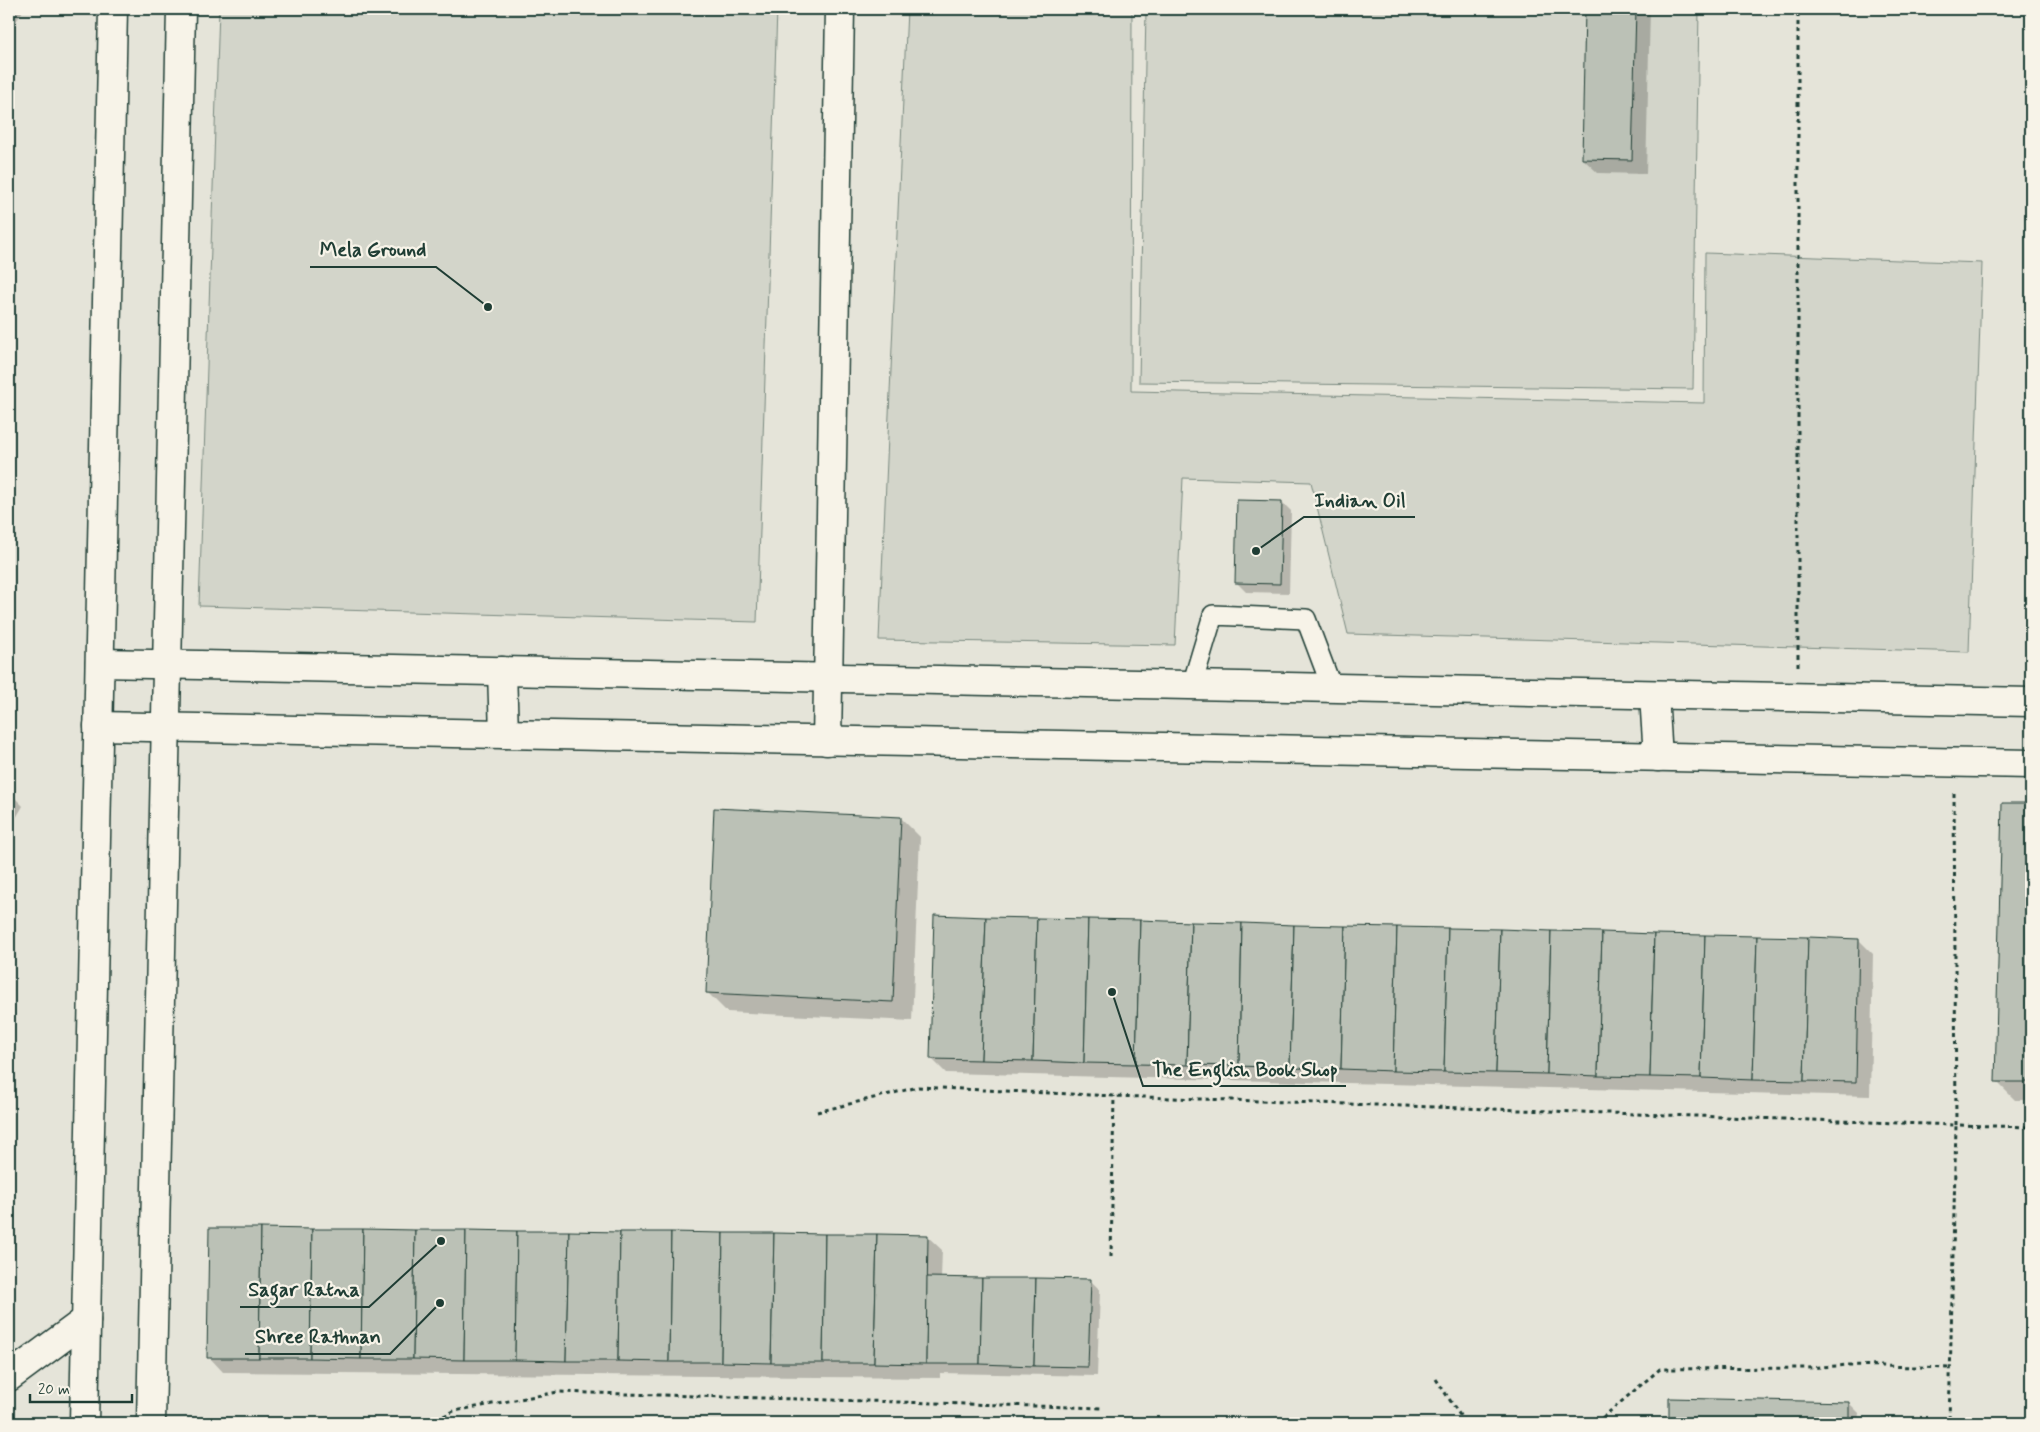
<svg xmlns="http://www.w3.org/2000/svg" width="2040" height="1432" viewBox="0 0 2040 1432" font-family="Mynerve,sans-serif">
  <rect width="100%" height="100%" fill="#f7f3e8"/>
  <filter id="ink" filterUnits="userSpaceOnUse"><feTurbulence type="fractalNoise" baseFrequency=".02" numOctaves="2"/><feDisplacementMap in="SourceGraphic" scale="10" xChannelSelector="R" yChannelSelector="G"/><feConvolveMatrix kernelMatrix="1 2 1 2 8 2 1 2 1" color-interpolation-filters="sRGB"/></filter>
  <g filter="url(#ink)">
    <!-- built -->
    <rect fill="#e5e4d9" x="9" y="9" width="2022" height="1414"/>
    <!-- green -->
    <g fill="#d3d5ca" stroke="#79897f">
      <polygon points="219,9 777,9 757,622 199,606"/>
      <polygon points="907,9 1132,9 1131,391 1704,403 1705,253 1982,263 1969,652 1348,634 1311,482 1183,478 1175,645 879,640"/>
      <polygon points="1146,9 1699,9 1693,389 1139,382"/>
    </g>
    <!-- shadow -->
    <g fill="#0003">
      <polygon points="9,9 24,9 9,33"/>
      <polygon points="1587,9 1650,9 1646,174 1598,173 1583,159"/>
      <polygon points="1282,502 1291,511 1289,593 1246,592 1237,583"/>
      <polygon points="9,792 23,806 9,830"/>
      <polygon points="2003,804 2031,805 2031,1100 2015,1100 1996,1081"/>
      <polygon points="901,818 920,837 912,1021 727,1012 708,993"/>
      <polygon points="1859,940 1873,954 1870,1096 946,1073 931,1058"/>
      <polygon points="927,1236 942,1250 941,1279 1090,1280 1100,1290 1097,1376 940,1373 940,1378 223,1372 209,1357"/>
      <polygon points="1670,1399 1849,1403 1859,1413 1858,1423 1670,1423"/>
    </g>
    <!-- building -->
    <g fill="#bbc1b6" stroke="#1f3d34">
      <polygon points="1585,9 1636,9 1632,160 1582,159"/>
      <polygon points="1237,500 1282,501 1280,584 1235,583"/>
      <polygon points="2002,803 2031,803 2031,1082 1995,1082"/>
      <polygon points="714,808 901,817 893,1002 706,993"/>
      <polygon points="934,915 986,917 981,1060 930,1059"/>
      <polygon points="986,917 1037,918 1033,1061 981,1060"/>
      <polygon points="1037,918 1088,919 1084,1063 1033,1061"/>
      <polygon points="1088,919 1140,920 1136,1064 1084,1063"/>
      <polygon points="1140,920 1191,922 1187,1065 1136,1064"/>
      <polygon points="1191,922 1242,923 1239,1066 1187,1065"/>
      <polygon points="1242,923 1294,925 1290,1068 1239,1066"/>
      <polygon points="1294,925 1345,926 1341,1069 1290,1068"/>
      <polygon points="1345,926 1397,927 1393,1071 1341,1069"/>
      <polygon points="1397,927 1448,928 1444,1072 1393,1071"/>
      <polygon points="1448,928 1500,929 1496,1073 1444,1072"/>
      <polygon points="1500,929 1551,931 1547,1074 1496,1073"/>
      <polygon points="1551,931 1602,932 1598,1076 1547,1074"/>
      <polygon points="1602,932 1654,934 1650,1077 1598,1076"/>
      <polygon points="1654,934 1705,935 1701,1078 1650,1077"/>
      <polygon points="1705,935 1757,936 1753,1080 1701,1078"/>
      <polygon points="1757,936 1808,937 1804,1081 1753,1080"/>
      <polygon points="1808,937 1859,939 1856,1082 1804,1081"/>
      <polygon points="209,1228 261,1228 259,1358 207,1358"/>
      <polygon points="261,1228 312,1229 310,1358 259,1358"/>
      <polygon points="312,1229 363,1229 361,1359 310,1358"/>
      <polygon points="363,1229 415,1230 413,1359 361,1359"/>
      <polygon points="415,1230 466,1230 464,1360 413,1359"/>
      <polygon points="466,1230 517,1231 515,1360 464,1360"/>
      <polygon points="517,1231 569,1231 566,1361 515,1360"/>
      <polygon points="569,1231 620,1232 618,1361 566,1361"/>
      <polygon points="620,1232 671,1232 669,1362 618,1361"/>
      <polygon points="671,1232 723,1233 721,1362 669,1362"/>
      <polygon points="723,1233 774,1233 771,1363 721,1362"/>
      <polygon points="774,1233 825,1234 823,1363 771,1363"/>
      <polygon points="825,1234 877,1234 874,1363 823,1363"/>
      <polygon points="877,1234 928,1235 926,1364 874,1363"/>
      <polygon points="927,1277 982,1278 980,1364 926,1364"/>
      <polygon points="982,1278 1036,1278 1034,1366 980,1364"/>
      <polygon points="1036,1278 1091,1279 1088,1367 1034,1366"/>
      <polygon points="1669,1398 1849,1402 1849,1423 1669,1423"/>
    </g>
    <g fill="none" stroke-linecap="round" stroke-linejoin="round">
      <!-- lane casing -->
      <g stroke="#1f3d34" stroke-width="22">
        <polyline id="lane" points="1192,685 1213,615 1306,619 1332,688"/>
      </g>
      <!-- street casing -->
      <g stroke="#1f3d34" stroke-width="31">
        <g id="street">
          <polyline points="100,663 2031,702"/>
          <polyline points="502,671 504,734"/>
          <polyline points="1654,695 1658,757"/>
          <polyline points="98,726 2031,764"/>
          <polyline points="827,741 840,9"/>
          <polyline points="9,1377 86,1320"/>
          <polyline points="84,1423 113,9"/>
          <polyline points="151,1423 181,9"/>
        </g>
      </g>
      <!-- path -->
      <g stroke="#1f3d34" stroke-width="3" stroke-dasharray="4 4" stroke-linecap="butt">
        <polyline points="1798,666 1798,9"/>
        <polyline points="1954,793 1956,1125 2031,1127"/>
        <polyline points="817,1112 918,1087 1114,1096 1956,1125 1949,1423"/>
        <polyline points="1111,1257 1114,1096"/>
        <polyline points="1436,1379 1465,1423"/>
        <polyline points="429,1423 454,1411 558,1392 1104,1408"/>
        <polyline points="1596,1423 1660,1369 1808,1368 1849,1365 1950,1368"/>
      </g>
      <!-- lane -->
      <use href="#lane" stroke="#f7f3e8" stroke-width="19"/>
      <!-- street -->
      <use href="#street" stroke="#f7f3e8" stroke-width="28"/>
    </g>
  </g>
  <!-- callouts -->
  <path fill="none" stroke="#1f3d34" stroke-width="2" d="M488 307L436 267H310M1256 551L1304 517H1415M1112 992L1143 1086H1346M441 1241L369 1307H240M440 1303L390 1354H245"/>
  <g fill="#1f3d34" stroke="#f7f3e8" stroke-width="2">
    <circle cx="488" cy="307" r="5"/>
    <circle cx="1256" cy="551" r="5"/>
    <circle cx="1112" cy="992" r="5"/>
    <circle cx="441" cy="1241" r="5"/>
    <circle cx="440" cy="1303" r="5"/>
  </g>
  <g font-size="20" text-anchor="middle" font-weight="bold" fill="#1f3d34" stroke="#f7f3e8" stroke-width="4.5" stroke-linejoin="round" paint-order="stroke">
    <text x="373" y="256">Mela Ground</text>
    <text x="1360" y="507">Indian Oil</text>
    <text x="1245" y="1076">The English Book Shop</text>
    <text x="304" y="1296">Sagar Ratna</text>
    <text x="318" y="1343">Shree Rathnan</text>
  </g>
  <!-- margin -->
  <rect width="2040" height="1432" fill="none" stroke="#f7f3e8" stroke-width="30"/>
  <rect x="15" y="15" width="2010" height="1402" fill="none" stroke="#1f3d34" stroke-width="2" filter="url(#ink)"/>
  <!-- scale -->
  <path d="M30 1394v8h102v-8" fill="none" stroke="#1f3d34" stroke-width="2.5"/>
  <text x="38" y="1394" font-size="15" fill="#1f3d34" stroke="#f7f3e8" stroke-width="4" paint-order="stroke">20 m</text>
</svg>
